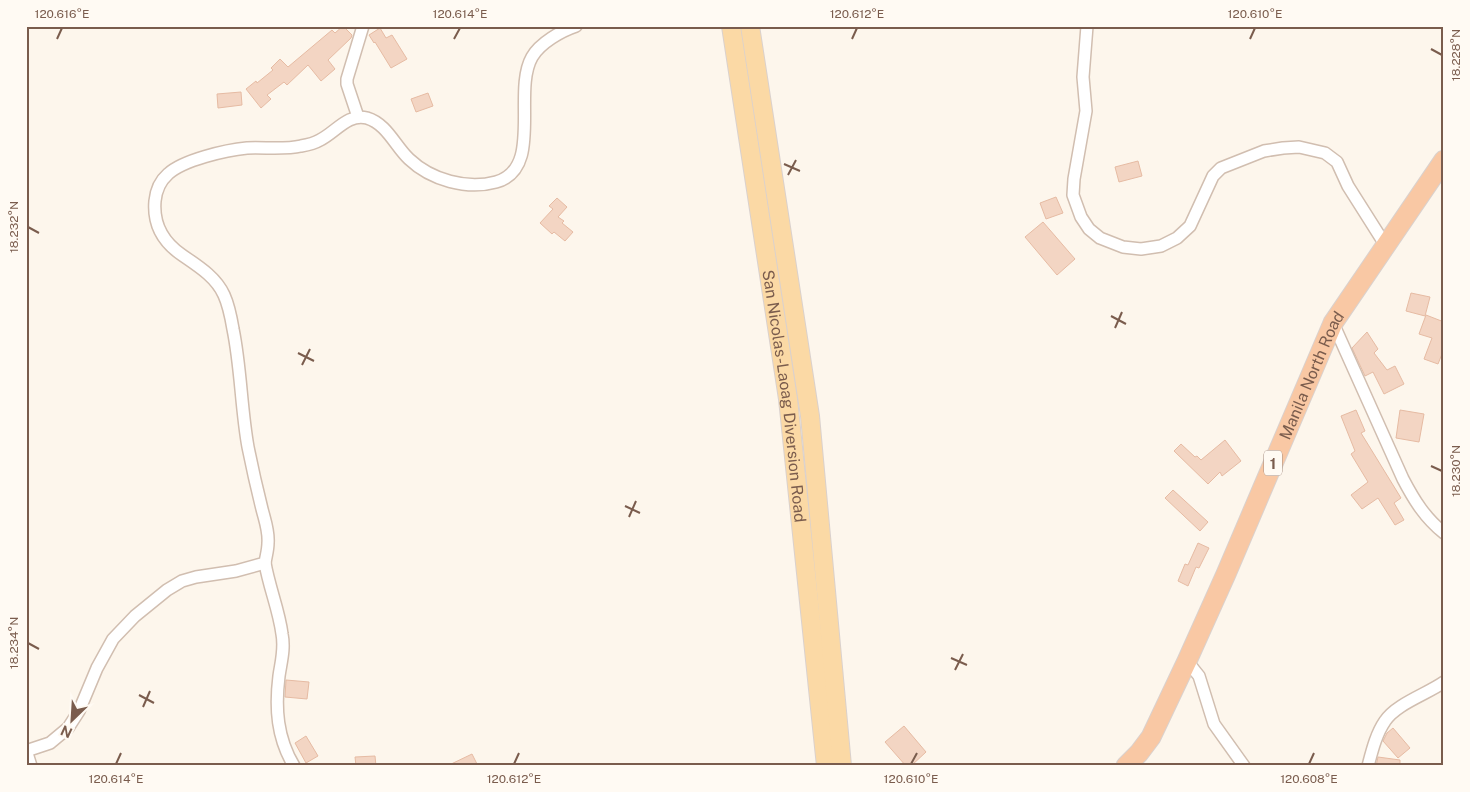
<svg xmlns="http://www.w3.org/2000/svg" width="1470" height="792" viewBox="0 0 1470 792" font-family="'Public Sans',sans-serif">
  <rect width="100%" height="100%" fill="#fdf6ec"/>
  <!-- building -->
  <g fill="#f3d5c3" stroke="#e6bba3">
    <polygon points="343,26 352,35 351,38 328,60 335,69 321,81 308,65 287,85 284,82 267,95 271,99 261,108 246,89 256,81 257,83 273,70 271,68 280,59 288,67 332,30 335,33"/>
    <polygon points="380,28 386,38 392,35 407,59 391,68 375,42 374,43 369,35"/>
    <polygon points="241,92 242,105 218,108 217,94"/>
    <polygon points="428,93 433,106 416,112 411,99"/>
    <polygon points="1138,161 1142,176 1119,182 1115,167"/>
    <polygon points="1056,197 1063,213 1046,219 1040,203"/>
    <polygon points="557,198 567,207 558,217 564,221 562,223 573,232 565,241 554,232 552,234 540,223 553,209 549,206"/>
    <polygon points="1043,222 1075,259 1057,275 1025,237"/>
    <polygon points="1411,293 1430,297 1425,316 1406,311"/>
    <polygon points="1426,315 1444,322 1444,349 1438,364 1424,359 1432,338 1419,334"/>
    <polygon points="1367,332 1378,349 1374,353 1387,370 1395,366 1404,384 1384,394 1373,372 1365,376 1352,348"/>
    <polygon points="1356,410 1365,431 1361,433 1401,498 1394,503 1404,520 1395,525 1378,498 1362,509 1351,495 1368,482 1351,454 1355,451 1341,416"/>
    <polygon points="1400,410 1424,414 1419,442 1396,438"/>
    <polygon points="1225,440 1241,461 1222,476 1220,472 1208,484 1174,451 1181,444 1195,457 1197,456 1201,460"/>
    <polygon points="1173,490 1208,522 1200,531 1165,498"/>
    <polygon points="1198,543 1209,548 1199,568 1196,567 1188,586 1178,581 1185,564 1188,565"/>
    <polygon points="286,680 309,682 307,699 285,697"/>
    <polygon points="904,726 926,752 911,766 906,766 885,742"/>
    <polygon points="1393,728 1410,748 1398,758 1383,741 1387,733"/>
    <polygon points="306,736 318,756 306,763 295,743"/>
    <polygon points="472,754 478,766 447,766"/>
    <polygon points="375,756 376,766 356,766 355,757"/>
    <polygon points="1378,757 1400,760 1400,766 1376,766"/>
  </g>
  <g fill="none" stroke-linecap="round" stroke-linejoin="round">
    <!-- minor casing -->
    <g stroke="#d1beb0" stroke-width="14">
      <g id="minor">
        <polyline points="1087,26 1083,77 1086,111 1074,179 1073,195 1081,217 1089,229 1100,238 1123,247 1141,249 1161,246 1177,238 1190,226 1213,176 1221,168 1264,151 1283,148 1299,147 1325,153 1337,162 1348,186 1386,246"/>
        <polyline points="358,117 347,84 347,79 363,26"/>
        <path d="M1333,323l70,156c11,21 22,39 41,54"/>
        <path d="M265,563c4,24 14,47 17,71 3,15 -1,28 -3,42 -4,32 -2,62 15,90"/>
        <polyline points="1187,661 1199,676 1214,724 1244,766"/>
        <polyline points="26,750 31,766"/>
        <path d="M26,751l24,-8 18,-15 11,-17 18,-43 16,-29 22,-23 32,-26 15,-9 14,-4 40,-6 29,-8c1,-7 3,-13 3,-20 1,-12 -3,-22 -6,-34 -5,-20 -10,-42 -14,-62 -7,-39 -7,-79 -15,-118 -2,-12 -4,-23 -9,-34 -8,-18 -26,-29 -42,-40 -19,-13 -29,-31 -27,-54 1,-10 5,-20 13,-27 15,-14 58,-24 79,-26 17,-1 37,2 54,-2 6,-1 14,-3 19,-6 16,-8 28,-27 47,-22 20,6 28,28 42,41 22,21 58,31 87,23 48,-13 16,-90 36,-125 8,-14 29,-26 44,-31"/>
        <path d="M1368,766c4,-15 8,-32 17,-45 11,-17 42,-27 59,-39"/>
      </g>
    </g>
    <!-- primary casing -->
    <g stroke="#dad1cd" stroke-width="20">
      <g id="primary">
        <path id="s1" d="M731,26l57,373 38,367"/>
        <polyline points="750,26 810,416 842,766"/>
      </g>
    </g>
    <!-- trunk casing -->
    <g stroke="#dad1cd" stroke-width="21">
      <g id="trunk">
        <path id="s2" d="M1126,766l13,-13 12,-16 36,-76 39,-87 107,-251 111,-163"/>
      </g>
    </g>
    <!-- minor -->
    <use href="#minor" stroke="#fff" stroke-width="11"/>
    <!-- primary -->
    <use href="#primary" stroke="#fbd9a5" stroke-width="18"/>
    <!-- trunk -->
    <use href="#trunk" stroke="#f9c8a4" stroke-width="19"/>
  </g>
  <!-- ticks -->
  <path fill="none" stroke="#7a5c4d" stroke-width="2" d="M57,39l5,-11M454,39l6,-11M852,39l5,-11M1250,39l5,-11M1431,49l11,6M784,164l16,7M788,175l8,-15M28,227l11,6M1111,316l15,8M1115,328l7,-16M298,353l16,8M302,365l8,-16M1431,466l11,5M625,506l15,7M629,517l7,-16M28,643l11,6M951,658l16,7M955,670l8,-16M139,695l15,8M143,707l7,-16M116,764l5,-11M514,764l5,-11M911,764l6,-11M1309,764l5,-11"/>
  <g text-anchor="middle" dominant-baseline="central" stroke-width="5" stroke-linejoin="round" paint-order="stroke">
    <!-- shield labels -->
    <rect fill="#fffaf3" stroke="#a28b7f" stroke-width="1" x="1264" y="450.5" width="18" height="25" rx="4"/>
    <g font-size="15" font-weight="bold" fill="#7a5c4d">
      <text x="1273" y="463">1</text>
    </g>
    <!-- street labels -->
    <g font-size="16" fill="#7a5c4d" stroke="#fffaf3">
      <text stroke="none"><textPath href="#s2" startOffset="434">Manila North Road</textPath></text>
      <text stroke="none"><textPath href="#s1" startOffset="374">San Nicolas-Laoag Diversion Road</textPath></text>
    </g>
  </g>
  <!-- border -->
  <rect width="1470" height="792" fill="none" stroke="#fffaf3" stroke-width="55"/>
  <!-- north arrow -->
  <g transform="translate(72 720) rotate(205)" stroke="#fffaf3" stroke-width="4" paint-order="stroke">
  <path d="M0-4L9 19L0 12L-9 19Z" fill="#7a5c4d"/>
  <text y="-8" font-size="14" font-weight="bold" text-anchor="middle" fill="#7a5c4d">N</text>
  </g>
  <rect x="28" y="28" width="1414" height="736" fill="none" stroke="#7a5c4d" stroke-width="2"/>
  <g font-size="12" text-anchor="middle" fill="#7a5c4d">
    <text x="62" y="18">120.616°E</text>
    <text x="460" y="18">120.614°E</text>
    <text x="857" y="18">120.612°E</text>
    <text x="1255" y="18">120.610°E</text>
    <text transform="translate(1456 55) rotate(-90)" y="4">18.228°N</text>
    <text transform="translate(14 227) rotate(-90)" y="4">18.232°N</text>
    <text transform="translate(1456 471) rotate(-90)" y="4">18.230°N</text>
    <text transform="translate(14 643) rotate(-90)" y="4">18.234°N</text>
    <text x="116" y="783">120.614°E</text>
    <text x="514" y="783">120.612°E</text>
    <text x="911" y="783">120.610°E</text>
    <text x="1309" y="783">120.608°E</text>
  </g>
</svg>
